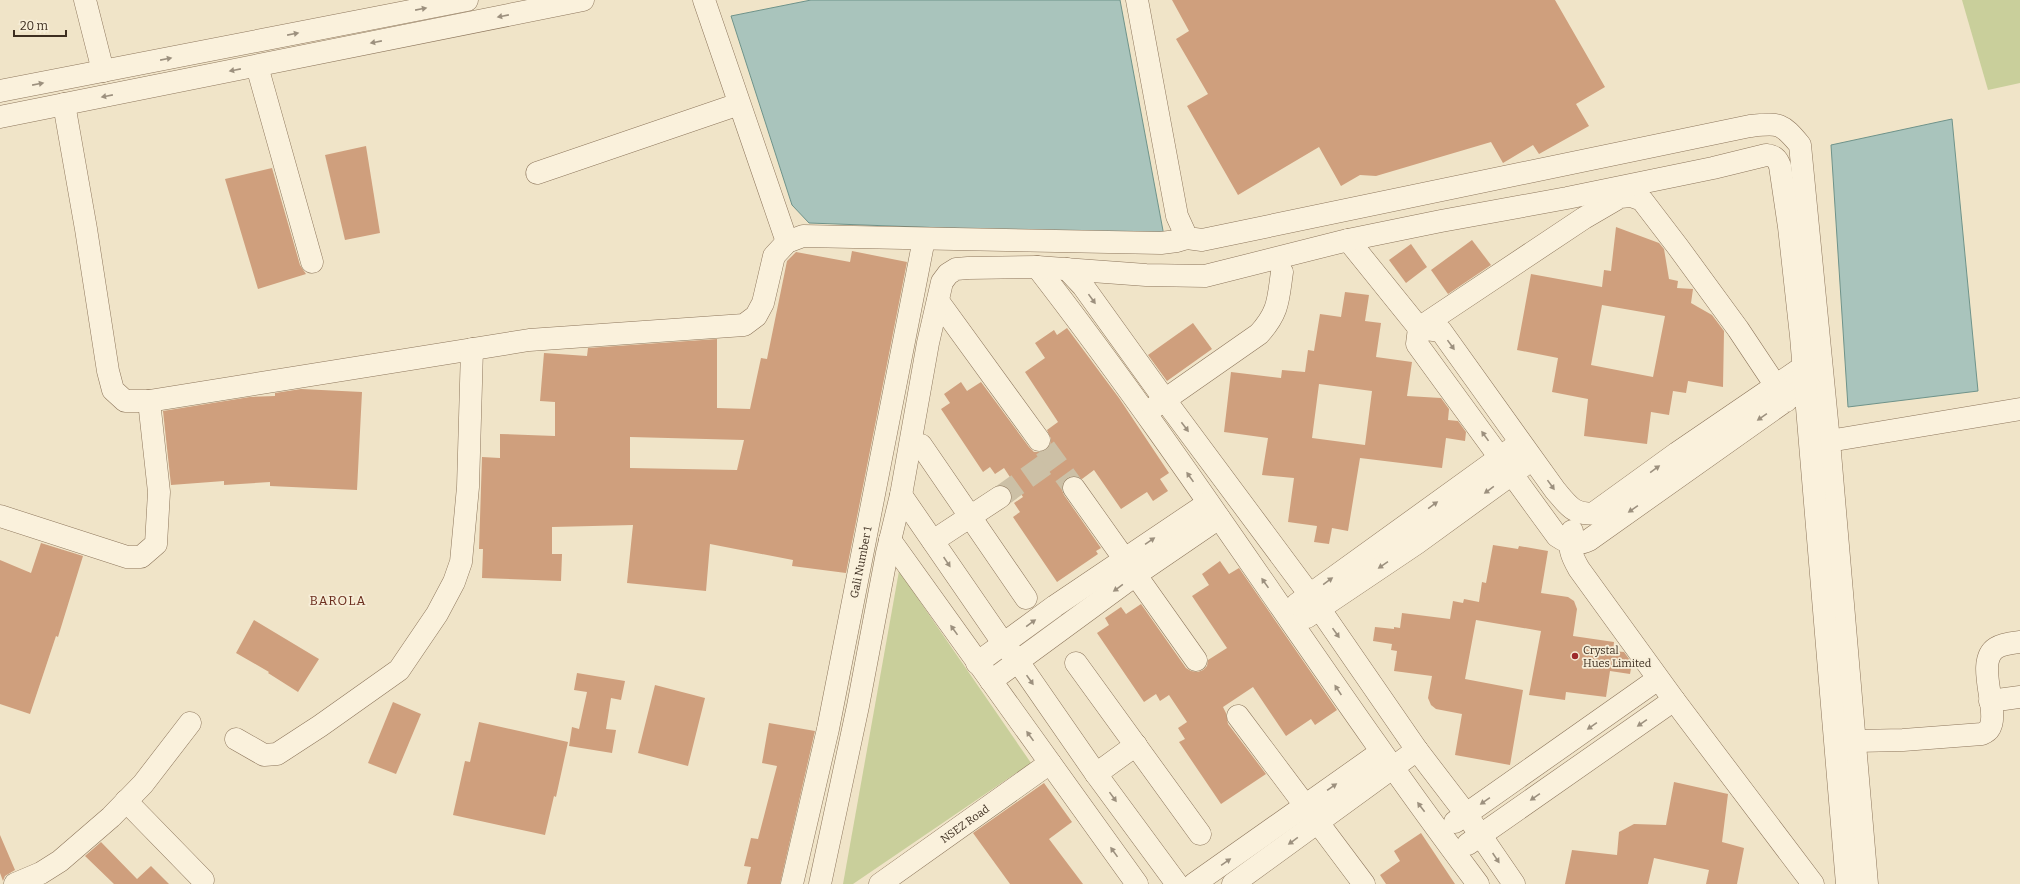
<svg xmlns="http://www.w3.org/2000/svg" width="2020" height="884" viewBox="0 0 2020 884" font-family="Bitter,serif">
  <rect width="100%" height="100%" fill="#f0e4c8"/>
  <!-- green -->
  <g fill="#c9cf9b">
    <polygon points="1962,0 2020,0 2020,83 1988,90"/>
    <polygon points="899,571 1031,763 853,884 843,884"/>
  </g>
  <!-- water -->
  <g fill="#a9c4bc" stroke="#6f938a">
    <polygon points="811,0 1120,0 1164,236 809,223 792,205 731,16"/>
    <polygon points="1952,119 1978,391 1848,407 1831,145"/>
  </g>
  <!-- building -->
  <g fill="#cf9f7d" fill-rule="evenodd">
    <polygon points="1172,0 1555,0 1605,87 1576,104 1589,126 1539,154 1533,145 1503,163 1491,142 1376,176 1360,175 1341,186 1319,147 1238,195 1187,106 1208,94 1176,39 1189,31"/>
    <polygon points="366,146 380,233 345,240 325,155"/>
    <polygon points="272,168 300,265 306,274 258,289 225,179"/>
    <path d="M1616,227l43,16 5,6 5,30 9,2 -1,7 16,1 -2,14 21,12 12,16 -1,56 -35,-6 -2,12 -13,-2 -4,24 -18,-3 -4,32 -63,-8 4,-37 -36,-7 6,-34 -41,-8 14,-76 71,13 2,-17 7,1zM1602,305l63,11 -12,61 -62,-12z"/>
    <polygon points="1472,240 1491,265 1448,294 1431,270"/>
    <polygon points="1411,244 1427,267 1406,283 1389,260"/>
    <path d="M852,251l55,11 -61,311 -54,-7 1,-6 -83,-16 -4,47 -79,-8 6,-58 -81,2v27h10l-1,27 -79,-3 1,-29h-4l3,-92 18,1v-24l55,2v-34l-15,-1 4,-48 43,3 1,-8 129,-9v69l33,1 11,-51 6,1 20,-98 9,-9 54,10zM630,437l114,3 -7,30 -107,-2z"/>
    <path d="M1345,292l24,3 -4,26 16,2 -5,34 36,5 -5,34 34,2 8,11 -1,11 10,1 8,11 -1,9 -19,-3 -4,30 -82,-10 -12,73 -16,-3 -3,16 -15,-2 3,-16 -29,-4 6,-44 -32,-3 6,-37 -44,-6 7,-60 50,6 1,-8 23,2 3,-22 6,1 6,-37 21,3zM1319,384l53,7 -7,54 -53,-7z"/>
    <polygon points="1193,323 1212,349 1167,381 1148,355"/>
    <polygon points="1067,328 1119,398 1169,473 1160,479 1168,491 1153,501 1147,492 1121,509 1094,470 1082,479 1073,476 1066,478 1063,483 1062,490 1064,495 1101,548 1096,551 1098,554 1057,582 1013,517 1020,512 1014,503 1023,497 1004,468 995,474 990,467 983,472 941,409 950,403 944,394 961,382 967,391 981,382 1029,447 1034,452 1041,452 1046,450 1050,445 1051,439 1047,430 1058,422 1025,372 1045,358 1035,343 1054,330 1057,335"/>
    <polygon points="301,389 362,392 357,490 270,486 270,482 224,485 224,481 171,485 163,411 250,397 275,396 275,393"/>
    <polygon points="41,543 83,556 58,637 56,636 30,714 0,704 0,560 31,573"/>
    <polygon points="1493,545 1518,549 1519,546 1548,551 1541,593 1568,597 1574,601 1577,609 1573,636 1614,642 1613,651 1624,652 1632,663 1630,674 1610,671 1606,697 1566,692 1565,700 1529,695 1541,631 1476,620 1465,679 1523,690 1510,765 1455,755 1462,714 1436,709 1431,705 1428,698 1432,676 1394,671 1397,651 1391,650 1392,644 1373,641 1375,627 1394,629 1394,627 1400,628 1402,613 1450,619 1453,601 1463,603 1464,599 1479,602 1482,582 1486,583"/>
    <polygon points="1220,561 1229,574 1239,568 1337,710 1315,725 1311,719 1286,736 1253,687 1223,707 1226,713 1228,724 1266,774 1221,804 1179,742 1185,739 1178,728 1187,722 1169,695 1160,701 1156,694 1144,702 1097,633 1109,625 1105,618 1121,607 1126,614 1141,604 1186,668 1191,671 1198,672 1203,670 1207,666 1208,660 1227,648 1192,596 1209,585 1202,574"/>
    <polygon points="254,620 319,659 298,692 268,673 269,672 236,653"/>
    <polygon points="577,673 625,681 621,700 611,698 606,729 616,730 612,753 569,746 572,727 579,729 587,692 574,690"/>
    <polygon points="655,685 705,698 688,766 638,753"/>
    <polygon points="393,702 421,714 396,774 368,763"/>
    <polygon points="479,722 568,742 556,797 554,796 545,835 453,815 465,761 470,762"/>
    <polygon points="769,723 815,731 780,884 747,884 751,867 744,866 751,838 758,839 777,766 762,763"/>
    <polygon points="1674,782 1728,794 1722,842 1744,848 1737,884 1706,884 1709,870 1654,858 1648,884 1565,884 1572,850 1617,855 1619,832 1634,824 1666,825"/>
    <polygon points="1044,783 1072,822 1049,839 1083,884 1010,884 973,833"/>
    <polygon points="1421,833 1455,884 1386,884 1380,875 1400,861 1394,851"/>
    <polygon points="0,835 15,870 5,876 3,881 0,873"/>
    <polygon points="101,842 137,879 151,866 169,884 114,884 85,856"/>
  </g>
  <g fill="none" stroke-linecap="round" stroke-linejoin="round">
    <!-- minor-tunnel -->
    <g stroke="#ccc0a6" stroke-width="22" stroke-dasharray="22 11" stroke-linecap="butt">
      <polyline points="1045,448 1074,488"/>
      <polyline points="1000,497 1053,459"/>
    </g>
    <!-- minor casing -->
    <g stroke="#8d765c" stroke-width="23">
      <g id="minor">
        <polyline points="85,0 103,71"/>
        <polyline points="704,0 787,242"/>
        <path d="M1137,0l40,216 10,22 15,2 548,-114c29,-3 31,-4 50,19l29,296 38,443"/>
        <polyline points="257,66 312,262"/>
        <polyline points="0,91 467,0"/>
        <polyline points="64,104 86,229 108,371 113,390 125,401 149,401 529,340 744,325 756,316 763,303 774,256 787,242 803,236 1161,243 1177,241 1187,238"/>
        <polyline points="0,117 583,0"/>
        <polyline points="537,173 739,104"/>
        <path d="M1348,240l71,88 22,3 114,159c12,14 19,26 39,23l83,-60 126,-86"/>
        <path d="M1037,267c155,200 289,415 441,617"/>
        <polyline points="1067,269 1083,286 1165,400 1310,595 1417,750 1466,814 1514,884"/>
        <polyline points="938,301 1039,440"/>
        <path d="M1786,401l-48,-72 -60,-82 -36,-47 -11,-4 -11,1 -36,21 -165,110 -2,16 140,192c12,8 19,10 32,4l216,-153"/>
        <path d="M1153,408l106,-74c20,-22 19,-34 23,-62"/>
        <polyline points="1829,441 2020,409"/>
        <polyline points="921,445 1026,598"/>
        <polyline points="1074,488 1196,660"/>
        <polyline points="901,495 1003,643 1017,660 1096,774 1177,884"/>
        <polyline points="0,516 127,557 141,557 156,544 159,492 149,401"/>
        <path d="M1572,531c-4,17 -1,24 7,38l95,131 139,184"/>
        <polyline points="890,540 1137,884"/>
        <polyline points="933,541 1000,497"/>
        <polyline points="1297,604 1513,448"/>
        <polyline points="1307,617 1417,543 1523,466"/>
        <polyline points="977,663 1055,606 1208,503"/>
        <polyline points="1076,663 1200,834"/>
        <polyline points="991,681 1137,574 1219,518"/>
        <polyline points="1990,701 2020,697"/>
        <polyline points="1238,716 1364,884"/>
        <polyline points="236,739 264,755 277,754 320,726 399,670 437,614 454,582 461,562 468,487 472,349"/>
        <path d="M1856,741l47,-1 79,-6c2,-1 6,-3 7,-5 12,-16 -15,-67 7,-81 6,-4 16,-5 24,-6"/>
        <polyline points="1096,774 1136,745"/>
        <polyline points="126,801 203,880"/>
        <polyline points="1455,822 1658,679"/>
        <polyline points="1468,844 1674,700"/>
        <polyline points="15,884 41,873 60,861 111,817 143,784 190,723"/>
        <path id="s1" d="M792,884l36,-155 96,-490"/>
        <path d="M820,884l38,-178 29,-153 14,-58 27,-152 14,-61 6,-8 8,-5 12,-1 69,-1 109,8 59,1 143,-36 93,-19 126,-23 146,-30 53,-13c8,1 11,3 14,11l9,61 12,109 46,548"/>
        <path id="s2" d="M880,884l170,-121"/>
        <polyline points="1194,884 1381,752"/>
        <polyline points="1233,884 1417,750"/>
      </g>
    </g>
    <!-- minor -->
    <use href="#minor" stroke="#faf1dc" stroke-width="22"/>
  </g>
  <!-- one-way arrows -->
  <defs><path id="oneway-solid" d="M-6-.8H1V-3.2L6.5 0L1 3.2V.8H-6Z"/></defs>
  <g fill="#9c907e">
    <use href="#oneway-solid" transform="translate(421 9) rotate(-11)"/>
    <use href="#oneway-solid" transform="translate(503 16) rotate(169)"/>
    <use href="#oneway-solid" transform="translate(293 34) rotate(-11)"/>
    <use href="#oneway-solid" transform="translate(376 42) rotate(169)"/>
    <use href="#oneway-solid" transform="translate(166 59) rotate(-11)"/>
    <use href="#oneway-solid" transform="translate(235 70) rotate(169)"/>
    <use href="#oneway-solid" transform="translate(38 84) rotate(-11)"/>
    <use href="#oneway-solid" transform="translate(107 96) rotate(169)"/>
    <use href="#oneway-solid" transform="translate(1092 299) rotate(54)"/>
    <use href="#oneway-solid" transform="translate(1451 345) rotate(54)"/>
    <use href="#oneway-solid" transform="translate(1762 417) rotate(145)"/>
    <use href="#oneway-solid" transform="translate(1185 427) rotate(53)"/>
    <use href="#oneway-solid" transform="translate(1485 436) rotate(-126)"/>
    <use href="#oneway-solid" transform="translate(1655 469) rotate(-36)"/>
    <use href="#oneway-solid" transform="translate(1190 477) rotate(-125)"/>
    <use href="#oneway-solid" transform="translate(1551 485) rotate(54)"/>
    <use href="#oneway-solid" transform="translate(1489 490) rotate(144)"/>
    <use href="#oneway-solid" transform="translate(1433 505) rotate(-36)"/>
    <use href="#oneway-solid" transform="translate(1633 509) rotate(145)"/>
    <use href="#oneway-solid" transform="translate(1150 541) rotate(-34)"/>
    <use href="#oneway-solid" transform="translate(947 562) rotate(56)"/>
    <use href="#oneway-solid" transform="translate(1383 565) rotate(146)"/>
    <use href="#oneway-solid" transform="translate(1328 581) rotate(-36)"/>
    <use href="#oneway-solid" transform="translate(1265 583) rotate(-125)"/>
    <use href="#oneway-solid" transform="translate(1118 588) rotate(144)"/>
    <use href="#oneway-solid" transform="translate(1031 623) rotate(-36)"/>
    <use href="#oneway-solid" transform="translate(954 630) rotate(-126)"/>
    <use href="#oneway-solid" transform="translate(1336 633) rotate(55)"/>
    <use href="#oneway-solid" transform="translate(1030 680) rotate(55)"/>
    <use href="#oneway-solid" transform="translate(1338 690) rotate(-124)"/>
    <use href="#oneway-solid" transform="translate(1642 723) rotate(145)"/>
    <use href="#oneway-solid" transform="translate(1592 726) rotate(145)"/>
    <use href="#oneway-solid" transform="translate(1030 736) rotate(-126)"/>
    <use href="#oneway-solid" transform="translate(1332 787) rotate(-35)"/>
    <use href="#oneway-solid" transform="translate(1113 797) rotate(54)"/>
    <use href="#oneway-solid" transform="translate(1535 797) rotate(145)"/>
    <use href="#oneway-solid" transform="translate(1485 801) rotate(145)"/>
    <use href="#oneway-solid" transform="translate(1421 807) rotate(-127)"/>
    <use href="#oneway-solid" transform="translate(1293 841) rotate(144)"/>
    <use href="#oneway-solid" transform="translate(1114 852) rotate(-126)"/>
    <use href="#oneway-solid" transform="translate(1496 858) rotate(56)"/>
    <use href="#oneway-solid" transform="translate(1226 862) rotate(-35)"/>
  </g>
  <!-- markers -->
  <circle fill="#9e2a2b" stroke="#f7eed8" stroke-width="1.5" cx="1575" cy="656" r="4"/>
  <g text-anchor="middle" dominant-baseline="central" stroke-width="3.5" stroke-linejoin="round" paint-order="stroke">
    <!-- street labels -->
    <g font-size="11" fill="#3d2e20" stroke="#f7eed8">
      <text stroke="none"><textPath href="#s1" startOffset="329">Gali Number 1</textPath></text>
      <text stroke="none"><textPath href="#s2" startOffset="104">NSEZ Road</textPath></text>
    </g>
    <!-- poi labels -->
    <g font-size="11" fill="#3d2e20" stroke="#f7eed8" text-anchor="start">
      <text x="1583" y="650">Crystal<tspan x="1583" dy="13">Hues Limited</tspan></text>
    </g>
    <!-- quarter labels -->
    <g font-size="13" letter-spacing="1" fill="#6b2e1e" stroke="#f7eed8">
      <text x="338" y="600">BAROLA</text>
    </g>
  </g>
  <!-- scale -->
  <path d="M14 30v6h52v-6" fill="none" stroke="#3d2e20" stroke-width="2"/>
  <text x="20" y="30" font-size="12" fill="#3d2e20" stroke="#f7eed8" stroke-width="3" paint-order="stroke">20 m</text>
</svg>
